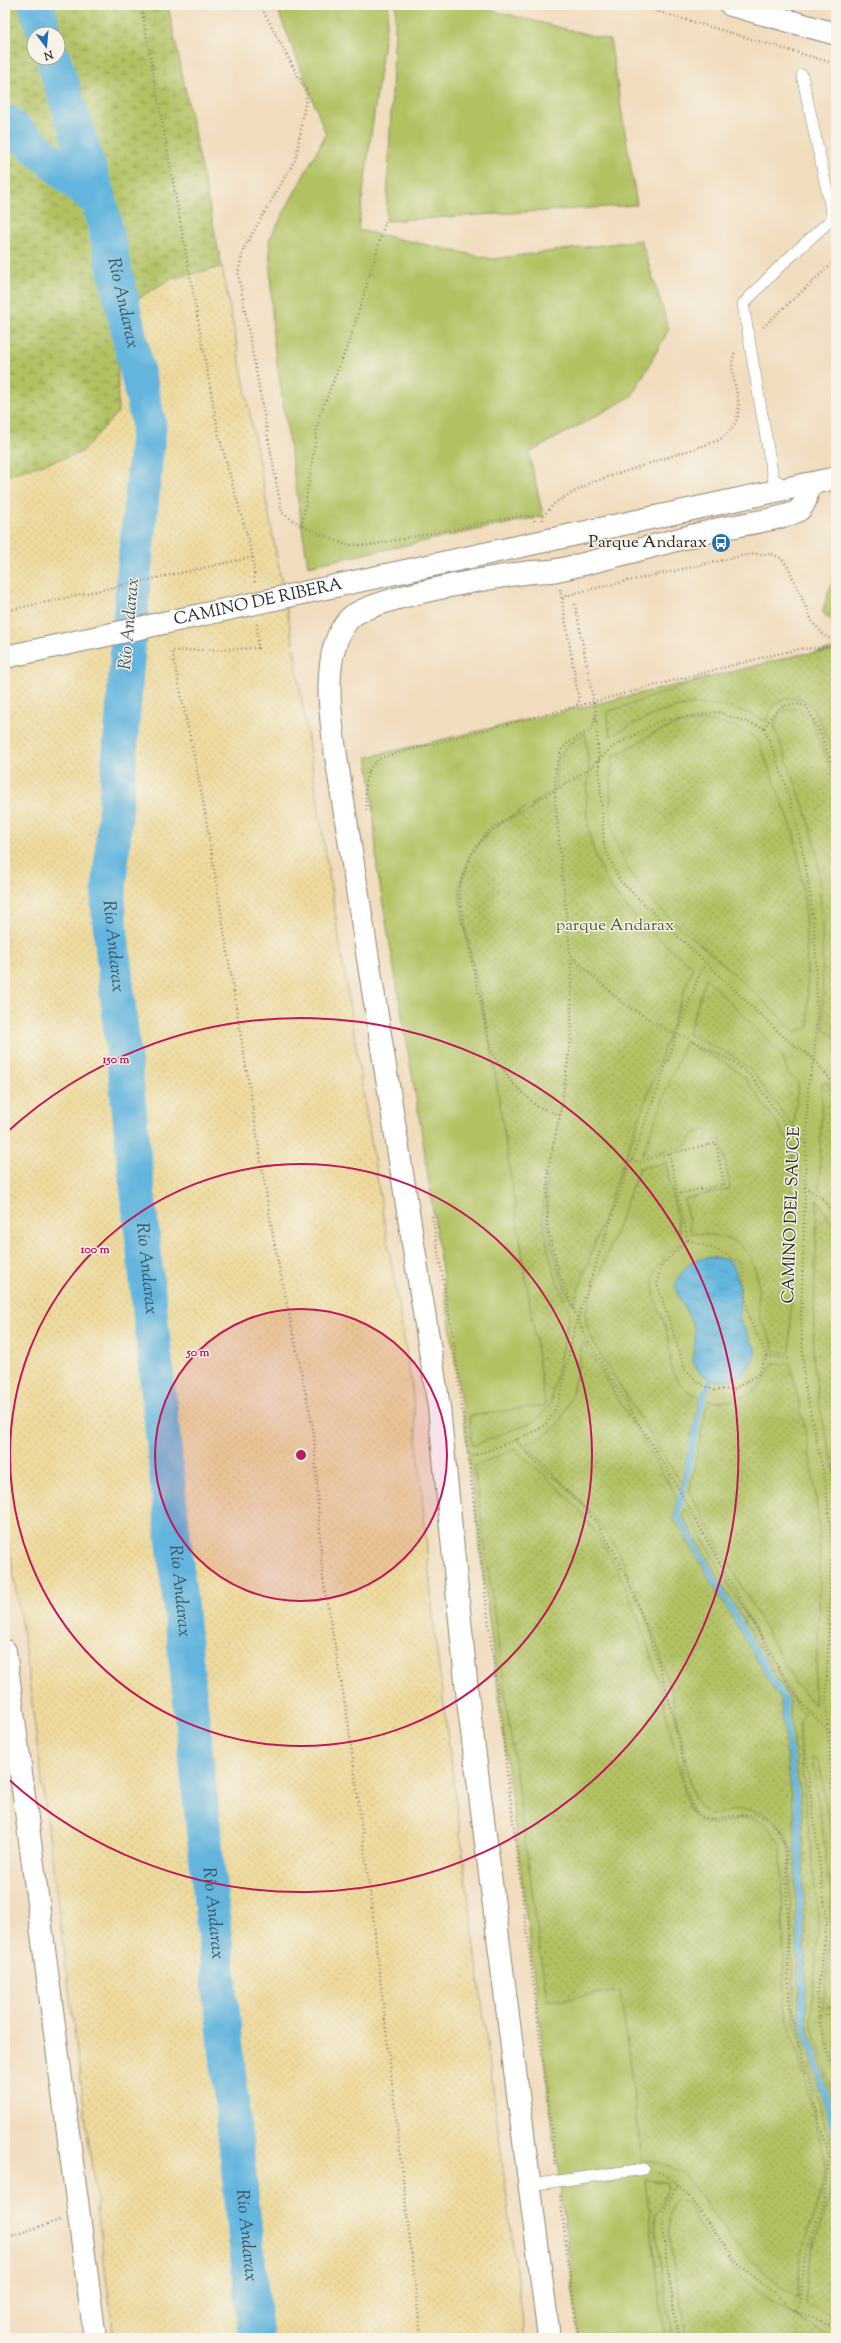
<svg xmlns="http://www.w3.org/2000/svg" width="841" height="2343" viewBox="0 0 841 2343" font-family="'Sorts Mill Goudy',serif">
  <defs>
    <pattern id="wetland-marsh" width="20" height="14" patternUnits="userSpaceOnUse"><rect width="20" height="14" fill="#b2c264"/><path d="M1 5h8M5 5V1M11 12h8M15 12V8" fill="none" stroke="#919e53"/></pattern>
    <pattern id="sand-dots" width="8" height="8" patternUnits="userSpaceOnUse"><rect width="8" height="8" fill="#eeda9e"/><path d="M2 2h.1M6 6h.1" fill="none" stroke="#cb8" stroke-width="1.8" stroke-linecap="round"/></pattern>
    <pattern id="garden-dots" width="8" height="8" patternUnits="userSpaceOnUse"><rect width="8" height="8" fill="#b2c264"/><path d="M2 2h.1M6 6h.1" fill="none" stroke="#919e53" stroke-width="1.8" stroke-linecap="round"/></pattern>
    <pattern id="water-ripples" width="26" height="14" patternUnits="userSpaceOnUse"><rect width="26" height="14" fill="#63b5de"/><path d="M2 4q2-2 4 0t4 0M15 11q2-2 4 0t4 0" fill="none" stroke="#5293b4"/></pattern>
  </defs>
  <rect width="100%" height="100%" fill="#f7f3e8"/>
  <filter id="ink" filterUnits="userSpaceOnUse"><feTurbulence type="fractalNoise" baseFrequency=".025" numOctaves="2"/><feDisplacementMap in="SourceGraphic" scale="8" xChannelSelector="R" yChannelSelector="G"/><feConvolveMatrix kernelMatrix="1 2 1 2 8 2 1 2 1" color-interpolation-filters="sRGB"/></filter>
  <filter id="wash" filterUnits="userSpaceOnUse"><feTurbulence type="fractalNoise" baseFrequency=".012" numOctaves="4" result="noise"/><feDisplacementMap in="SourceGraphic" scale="16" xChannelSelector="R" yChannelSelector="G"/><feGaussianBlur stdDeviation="0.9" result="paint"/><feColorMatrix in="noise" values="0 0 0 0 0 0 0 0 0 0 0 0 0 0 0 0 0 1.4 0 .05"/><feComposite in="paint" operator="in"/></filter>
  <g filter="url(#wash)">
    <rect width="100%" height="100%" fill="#f1dcbd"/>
    <!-- green -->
    <g fill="#b2c264" stroke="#6e7648">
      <polygon points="276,5 389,5 358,230 492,259 641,240 669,329 632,396 529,453 543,516 308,566 273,338 269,240 326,134"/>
      <polygon points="396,5 470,5 610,40 637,205 386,221"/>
      <polygon points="836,570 836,624 822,612"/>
      <polygon points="836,648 836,2338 579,2338 466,1436 420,1122 377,869 372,786 367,757"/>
    </g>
    <!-- wetland -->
    <path fill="url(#wetland-marsh)" stroke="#6e7648" fill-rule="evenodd" d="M5,5h163l54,262 -52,12 -52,32v101l-37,41 -76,23zM34,34h24v24h-24z"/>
    <!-- sand -->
    <polygon fill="url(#sand-dots)" stroke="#8c8264" points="222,267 292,637 364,1099 412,1387 435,1637 525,2338 114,2338 24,1642 5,1518 5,476 81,453 118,412 118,311 170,279"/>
    <!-- garden -->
    <g fill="url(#garden-dots)" stroke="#6e7648">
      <path d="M836,651v109c-7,-15 -17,-49 -30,-59 -5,-4 -14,-3 -21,-2 -11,2 -15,11 -18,22 -66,-30 -97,-16 -157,15l-3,-24 100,-34 94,-24z"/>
      <path d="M792,708l9,2 9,7 26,64v257l-12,-9 -1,-4 -1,-98 -5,-76 -9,-33 -34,-92c3,-11 7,-15 18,-18z"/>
      <path d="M703,721c22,4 41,4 56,21l34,88 6,31 6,44 4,122 -14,5c-22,-21 -43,-43 -66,-63 -39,-35 -90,-69 -110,-119 -12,-30 -9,-62 -6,-93l41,-24 24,-9z"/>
      <path d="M585,733c1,12 4,24 4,36 -1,16 -4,33 -2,49 9,75 52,104 106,149l-120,338 -13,-29 -13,-51v-49l-5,37 5,31 8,31 15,37 -20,92 -11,14 -9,5 -58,23 -3,-30 76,-11 -53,-352 -29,-134 -4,-31 11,-32 18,-25 67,-41c1,-31 2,-40 30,-57z"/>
      <polygon points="706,978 782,1055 788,1073 798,1082 794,1128 750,1069 731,1055 688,1034"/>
      <path d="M685,1042l46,24 14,12 48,68 -3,207 -15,-1c-3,-14 -12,-25 -16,-39 -2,-8 0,-19 -1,-27 -4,-44 -28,-50 -67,-53l-7,-34 46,-10 -9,-50 -16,3 4,-13 -15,4 -7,13 -45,9z"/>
      <polygon points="827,1082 836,1099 836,1211 819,1189 822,1084"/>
      <path d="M666,1163l16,79c-11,7 -22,17 -27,30 -7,22 9,44 13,65 2,16 1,31 10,45 6,8 14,11 22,15l-19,86 -85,-135 -10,-24v-13l53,-143z"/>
      <polygon points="817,1199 836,1230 836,1477 819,1404 813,1355"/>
      <path d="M583,1341l94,156 -4,20 107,183 14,118 5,202 37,125v172l-31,-13 4,-43 22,-72 4,-30 -41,-139 -5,-173c-12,-43 -41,-40 -78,-32l-12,-8 -7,-16 -20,-96 -16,-54 -22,-56 -20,-41 -21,-29 -68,-71c7,-4 16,-6 23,-11 25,-18 28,-63 35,-92z"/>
      <path d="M773,1363l17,1c13,54 26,112 29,168 3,57 -2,115 -5,173l-19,-22 -106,-192 19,-91c16,5 41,-2 53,-15 5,-7 9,-15 12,-22z"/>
      <path d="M515,1449c25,23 54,45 73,73 60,82 76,186 100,283 3,5 6,12 10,15 28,19 57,-32 83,28l4,159 41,155 -2,23 -23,69 -4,45 -22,-17 -30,-27 -62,-81 -19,-10 -22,-4 -22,-169 -73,10 -73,-535z"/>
      <polygon points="686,1509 798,1707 805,1713 800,1722 799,1737 819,1924 811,2018 836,2104 836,2117 807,2018 802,1812 788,1697 683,1517"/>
      <polygon points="812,1757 818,1760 836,1858 836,2005 822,2009 830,1944 831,1894"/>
      <polygon points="645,2180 666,2182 668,2188 654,2217 672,2338 665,2338"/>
      <path d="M675,2200l12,3c32,67 84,102 148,135h-149l-17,-106 1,-14z"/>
    </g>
    <!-- water -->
    <path fill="url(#water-ripples)" stroke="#477084" d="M710,1257l18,3 7,9 5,21 -1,29 17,31c-4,15 -9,24 -24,29 -9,3 -17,4 -26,-2 -25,-16 -5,-31 -13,-52 -6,-14 -14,-25 -18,-39 8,-19 15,-26 35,-29z"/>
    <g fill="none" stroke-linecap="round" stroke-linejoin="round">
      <!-- stream -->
      <polyline stroke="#63b5de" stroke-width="6" points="711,1380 704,1394 677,1515 783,1698 798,1814 803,2018 836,2135"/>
      <!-- river -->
      <g stroke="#63b5de" stroke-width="35">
        <polyline points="36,5 45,34"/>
        <path id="s1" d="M53,58l47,145 49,222 -16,158 -25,322 148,1433"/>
        <polyline points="5,121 100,203"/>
      </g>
    </g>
  </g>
  <g filter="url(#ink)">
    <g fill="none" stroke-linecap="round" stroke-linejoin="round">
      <!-- lane casing -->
      <g stroke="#8e8474" stroke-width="12">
        <g id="lane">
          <polyline points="788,488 773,478 743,304 779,267 833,218 802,75"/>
          <polyline points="530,2185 644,2169"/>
        </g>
      </g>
      <!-- street casing -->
      <g stroke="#8e8474" stroke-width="24">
        <g id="street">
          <polyline points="731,5 836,34"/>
          <polyline points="5,1651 95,2338"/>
          <path d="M549,2338l-81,-637 -29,-294 -102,-644c-6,-40 -18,-111 12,-144 18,-21 150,-43 183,-47 8,-1 17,0 25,-2 56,-12 111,-29 167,-42 14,-3 65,-10 75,-18 8,-8 8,-15 8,-26"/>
        </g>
      </g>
      <!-- secondary casing -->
      <g stroke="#8e8474" stroke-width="24">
        <polyline id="secondary" points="512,548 836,478"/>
      </g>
      <!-- path -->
      <g stroke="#8e8474" stroke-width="2.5" stroke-dasharray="1 3" stroke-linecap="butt">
        <polyline points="141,5 219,436 253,557 255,583"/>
        <polyline points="260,5 307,93 296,158 244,248 238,273 282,513 302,526 346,545 371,545 525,515 534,519 535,523"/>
        <polyline points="636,5 836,64"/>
        <polyline points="763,327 836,260"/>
        <path d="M543,520v-4l13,-14 34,-19 127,-42c44,-27 5,-60 18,-89"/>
        <polyline points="302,526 319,417 352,334 386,220"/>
        <polyline points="560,589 562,600"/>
        <polyline points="575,604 596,714 592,729 569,742 562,749 555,770 555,799 571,963 571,1039 560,1115 548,1169 547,1225 560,1276 584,1334 670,1474 790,1688 808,1710 836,1738"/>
        <polyline points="5,611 253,557"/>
        <polyline points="257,624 258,648 172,651 203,800 274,1242 314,1433 322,1572 348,1721 373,1916 421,2338"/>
        <polyline points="577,705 579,702 578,695 562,600 565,596 583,591 751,554 772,554 781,558 788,567 813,623 825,636 836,643"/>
        <polyline points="596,717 604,846 620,881 787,1040 814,1059 808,1086 801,1318 804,1382 825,1480 832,1540 826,1701 832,1788 836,1803"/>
        <path d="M764,728c13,-20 17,-27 42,-22l14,26 16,42"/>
        <path d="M367,810c-2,-22 -6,-41 16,-53l381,-100 36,-8 36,-2"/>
        <polyline points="571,956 624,1004 670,1032 685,1037 732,1061 751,1076 794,1136 806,1144"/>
        <path d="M560,1115l-24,-9 -25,-25 -19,-28 -29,-134 -4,-31 11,-32 18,-25 101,-62 23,-22 50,-27 56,-8 46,16c45,104 59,218 50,331l22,28"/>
        <polyline points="669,1153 688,1240"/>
        <polyline points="632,1160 640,1162 658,1156 716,1143 724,1184 678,1194"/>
        <polyline points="805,1187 827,1202 836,1222"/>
        <polyline points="432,1216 454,1342 556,2167"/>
        <polygon points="688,1240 718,1250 742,1264 748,1316 767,1356 758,1375 734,1389 714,1390 702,1385 685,1369 657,1283 661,1265"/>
        <polyline points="767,1356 790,1359"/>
        <path d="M515,1439c23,29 55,51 78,80 26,34 43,80 57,120 13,34 22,72 30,108 5,20 5,45 16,64 16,26 70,-29 90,39l3,158 40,150 -5,41 -19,58 -4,44 -5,10"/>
        <path d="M473,1456c17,-7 57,-20 70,-30 23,-19 23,-74 33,-102 38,-118 81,-235 124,-351l6,-8"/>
        <polyline points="805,1750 827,1923 817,1998 818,2017"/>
        <polyline points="836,2012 818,2017 836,2080"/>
        <polyline points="658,2172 668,2176 688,2195 737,2263 796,2311 836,2328"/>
        <polyline points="560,2196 578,2338"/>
        <polyline points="5,2238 60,2220"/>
        <polyline points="678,2338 663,2234 663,2211 678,2184"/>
      </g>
      <!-- lane -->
      <use href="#lane" stroke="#fff" stroke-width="11"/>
      <!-- street -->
      <use href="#street" stroke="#fff" stroke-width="22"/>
      <!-- secondary -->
      <use href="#secondary" stroke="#fff" stroke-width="22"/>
      <!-- secondary-bridge casing -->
      <g stroke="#8e8474" stroke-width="24" stroke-linecap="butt">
        <g id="secondary-bridge">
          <path id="s2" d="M5,657l507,-109"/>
        </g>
      </g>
      <!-- secondary-bridge -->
      <use href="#secondary-bridge" stroke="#fff" stroke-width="22"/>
    </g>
  </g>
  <!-- distance rings -->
  <circle cx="301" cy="1455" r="146" fill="#c2185b" fill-opacity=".12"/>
  <g fill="none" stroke="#c2185b" stroke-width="2">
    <circle cx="301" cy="1455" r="146"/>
    <circle cx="301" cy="1455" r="291"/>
    <path d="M6 1133A437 437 0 1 1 6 1777"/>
  </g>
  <!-- icons -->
  <defs>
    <g id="bus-disc" transform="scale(1)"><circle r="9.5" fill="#1f6fb2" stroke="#f7f3e8"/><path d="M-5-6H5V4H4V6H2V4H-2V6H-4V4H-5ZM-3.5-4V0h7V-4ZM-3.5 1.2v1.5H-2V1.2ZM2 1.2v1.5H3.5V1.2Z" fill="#fff"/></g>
  </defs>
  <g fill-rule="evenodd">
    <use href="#bus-disc" x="721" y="543"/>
  </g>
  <g text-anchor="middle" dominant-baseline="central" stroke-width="3" stroke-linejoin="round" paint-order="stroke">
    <!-- poi labels -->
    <g font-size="17" fill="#2b2b2b" stroke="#f7f3e8" text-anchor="end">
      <text x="707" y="543">Parque Andarax</text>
    </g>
    <!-- street labels -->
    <g font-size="17" fill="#2b2b2b" stroke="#f7f3e8">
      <text stroke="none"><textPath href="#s2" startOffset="259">CAMINO DE RIBERA</textPath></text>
      <text transform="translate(792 1215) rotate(-88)">CAMINO DEL SAUCE</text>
    </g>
    <!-- park labels -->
    <g font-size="17" fill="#54583c" stroke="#f7f3e8">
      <text x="615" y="926">parque Andarax</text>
    </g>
    <!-- water labels -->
    <g font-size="18" font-style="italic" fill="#3c5461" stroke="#f7f3e8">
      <text stroke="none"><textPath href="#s1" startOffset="255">Río Andarax</textPath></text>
      <text transform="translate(130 624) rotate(-85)">Río Andarax</text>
      <text stroke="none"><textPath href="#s1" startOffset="903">Río Andarax</textPath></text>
      <text stroke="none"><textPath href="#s1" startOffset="1227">Río Andarax</textPath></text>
      <text stroke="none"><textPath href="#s1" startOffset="1551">Río Andarax</textPath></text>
      <text stroke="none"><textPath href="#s1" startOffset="1875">Río Andarax</textPath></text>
      <text stroke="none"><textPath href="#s1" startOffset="2199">Río Andarax</textPath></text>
    </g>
  </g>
  <circle cx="301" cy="1455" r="6" fill="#c2185b" stroke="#f7f3e8" stroke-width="2"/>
  <g font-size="12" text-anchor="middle" font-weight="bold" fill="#c2185b" stroke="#f7f3e8" stroke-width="3" stroke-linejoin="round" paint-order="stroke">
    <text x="116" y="1063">150 m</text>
    <text x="95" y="1253">100 m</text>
    <text x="198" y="1356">50 m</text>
  </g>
  <!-- margin -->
  <rect width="841" height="2343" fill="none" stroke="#f7f3e8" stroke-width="20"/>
  <!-- north arrow -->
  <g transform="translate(46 46) rotate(164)"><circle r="19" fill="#f7f3e8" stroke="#a5a39c"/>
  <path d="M0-3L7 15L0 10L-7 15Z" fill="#1f6fb2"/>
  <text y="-6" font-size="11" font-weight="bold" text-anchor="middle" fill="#2b2b2b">N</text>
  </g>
</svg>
